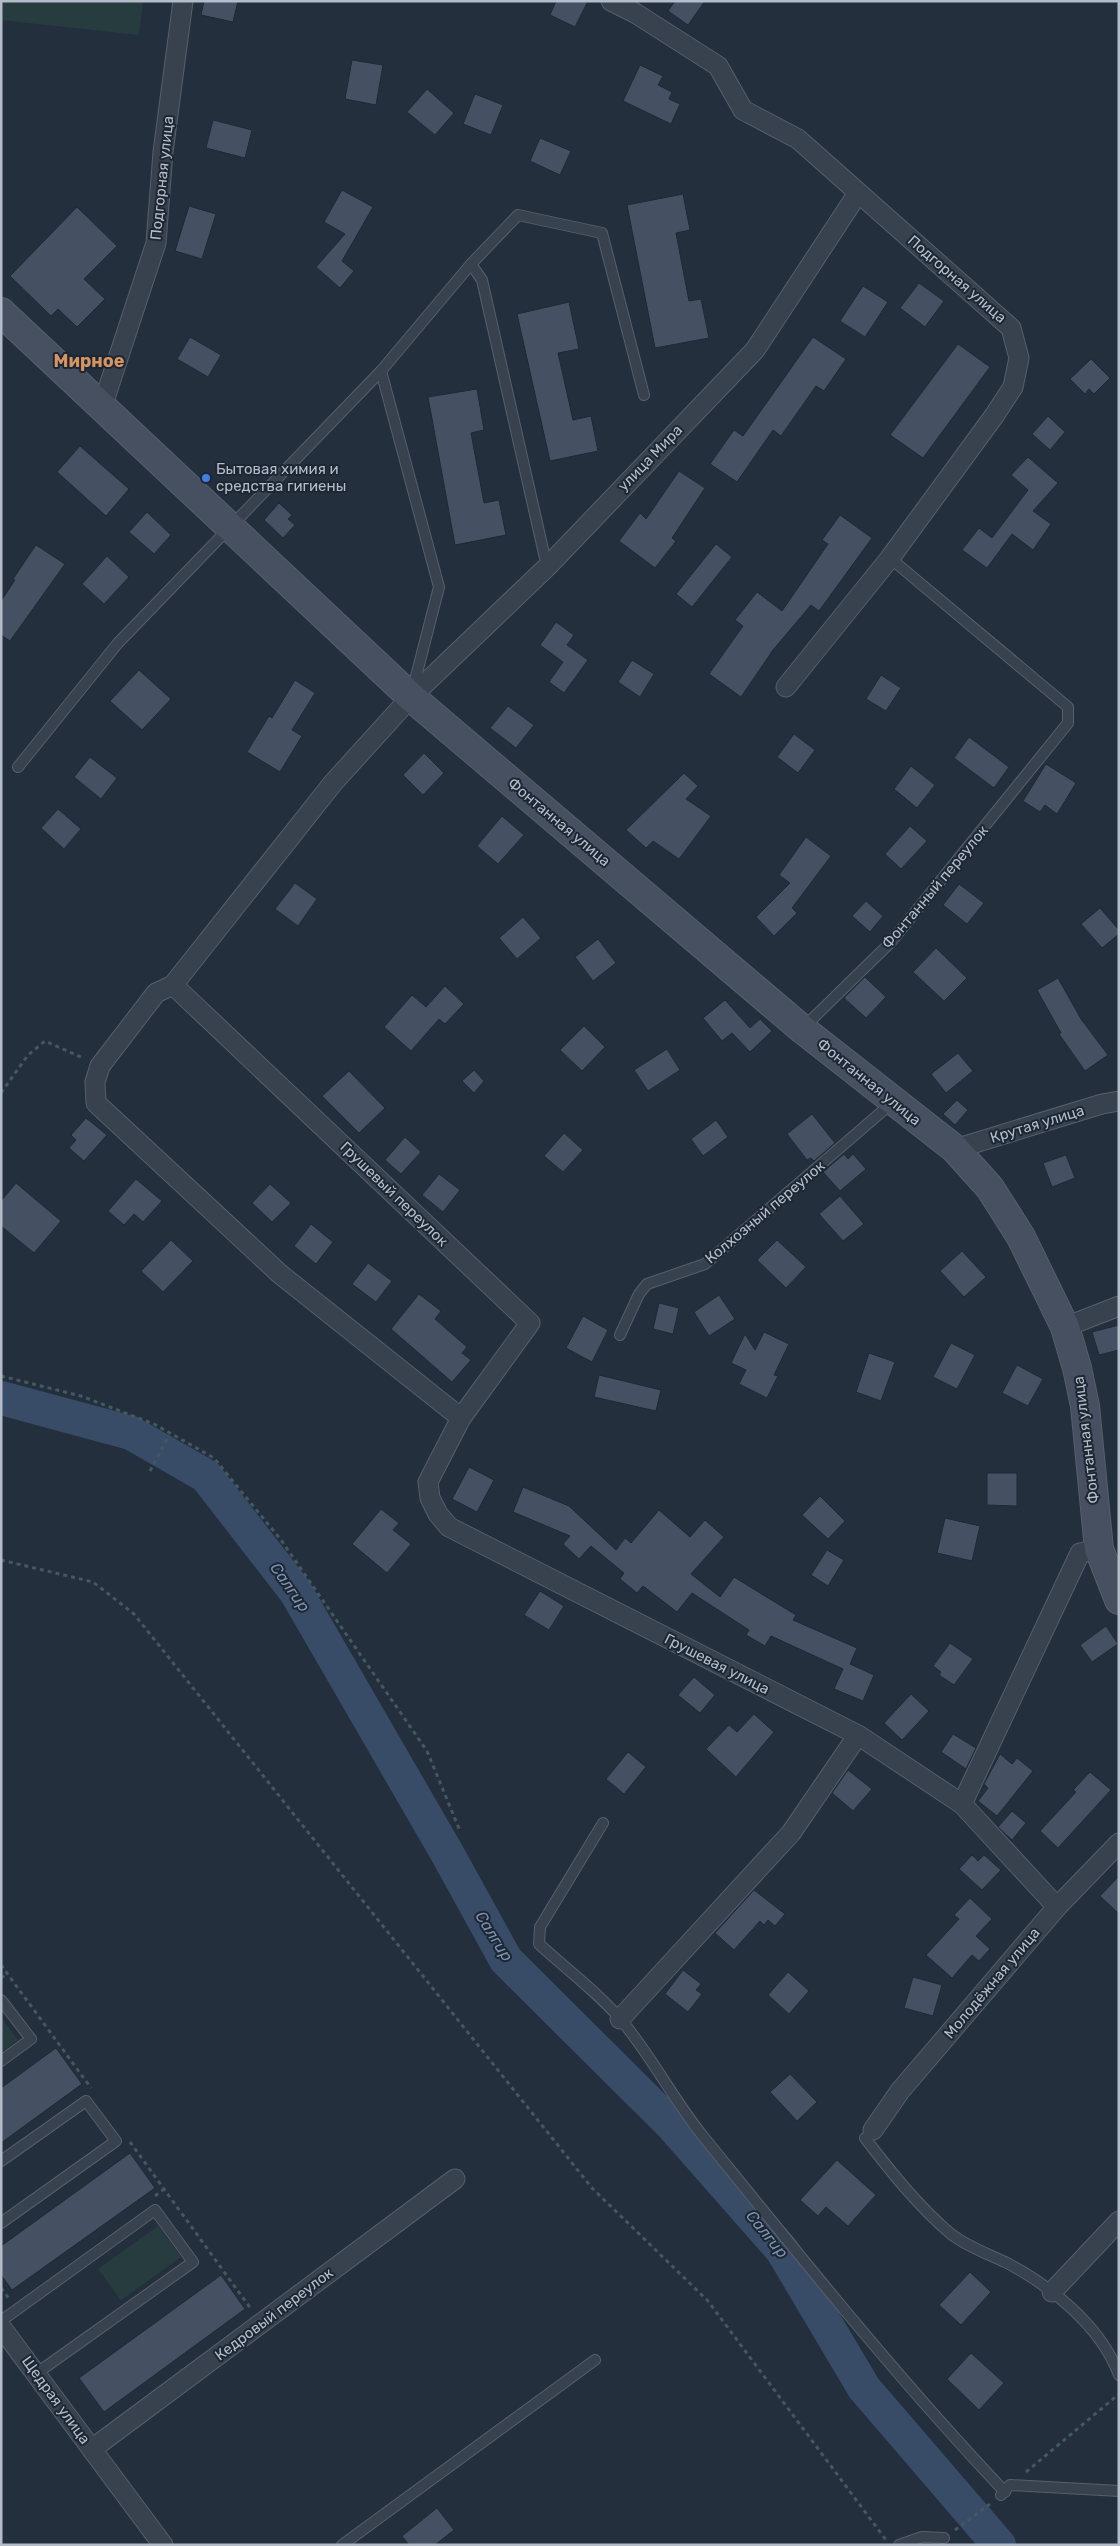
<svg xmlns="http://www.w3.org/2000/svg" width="1120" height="2546" viewBox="0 0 1120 2546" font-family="Rubik,sans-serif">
  <rect width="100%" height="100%" fill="#242f3e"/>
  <!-- green -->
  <g fill="#263c3f">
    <polygon points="1,1 143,1 139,35 1,20"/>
    <polygon points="1,2017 18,2040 1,2052"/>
    <polygon points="158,2226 181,2257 121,2300 98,2269"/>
  </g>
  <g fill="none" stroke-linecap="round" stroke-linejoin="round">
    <!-- river -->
    <polyline stroke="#394c67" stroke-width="34" points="1,1398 131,1433 206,1476 296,1592 447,1853 506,1960 672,2125 782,2250 864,2388 999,2545"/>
  </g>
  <!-- building -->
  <g fill="#455162" stroke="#1f2835">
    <polygon points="204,1 238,1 233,22 201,15"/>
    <polygon points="556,1 588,1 575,27 550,15"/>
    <polygon points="675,1 705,1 688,25 668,11"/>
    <polygon points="352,60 383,65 376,105 345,99"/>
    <polygon points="640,65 663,76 658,85 672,92 669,99 680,104 671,124 623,101"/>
    <polygon points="427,89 454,113 435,135 407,112"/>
    <polygon points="475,94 503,105 491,135 463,124"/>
    <polygon points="213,120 252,130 245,158 206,148"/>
    <polygon points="540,138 571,151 560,175 530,161"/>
    <polygon points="342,190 373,207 342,261 354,271 340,288 316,267 345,234 324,222"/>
    <polygon points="683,194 690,230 676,233 689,301 701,299 709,338 655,348 627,205"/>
    <polygon points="189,206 216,214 202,259 175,251"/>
    <polygon points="77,207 117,246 84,279 105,299 77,327 58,309 51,316 10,276"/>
    <polygon points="919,283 944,301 925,327 900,308"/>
    <polygon points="863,286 888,302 865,337 840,321"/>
    <polygon points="569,302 579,349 558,353 573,420 591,416 598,451 550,461 517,314"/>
    <polygon points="190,337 221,355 208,377 177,359"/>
    <polygon points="813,337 846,359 824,391 816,386 781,436 773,430 737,482 710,464 734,430 743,436"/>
    <polygon points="958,344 990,367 923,458 890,435"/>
    <polygon points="1091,359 1110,378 1094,394 1089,389 1085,394 1070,379"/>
    <polygon points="477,389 484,430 471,433 484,503 499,500 506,535 455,545 428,397"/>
    <polygon points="1048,416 1065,432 1050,450 1032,434"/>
    <polygon points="80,446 129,489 106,516 57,472"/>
    <polygon points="1028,457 1058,483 1033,511 1051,524 1033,550 1012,534 987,568 962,550 979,528 992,538 1028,490 1011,475"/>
    <polygon points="679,471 705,488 672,538 676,541 655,568 619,541 640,513 646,519"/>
    <polygon points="279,503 292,515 288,519 295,525 283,538 264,520"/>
    <polygon points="147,512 171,535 154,554 129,532"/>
    <polygon points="840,515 872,538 819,611 811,605 773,650 741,697 709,674 743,626 735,620 757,592 782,611 828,544 822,540"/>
    <polygon points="716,544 732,557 692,607 676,594"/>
    <polygon points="36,545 65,564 10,641 1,635 1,601 15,580 13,579"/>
    <polygon points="107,556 129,577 104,604 82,584"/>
    <polygon points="556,622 574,635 567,645 588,660 564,693 549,682 563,662 540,645"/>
    <polygon points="632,660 654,674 640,697 618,682"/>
    <polygon points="139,670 171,699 142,730 110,701"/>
    <polygon points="881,675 901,688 886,711 866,699"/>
    <polygon points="295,680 315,693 292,730 302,736 280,772 247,752 269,716 272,718"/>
    <polygon points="508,706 534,725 516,748 490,728"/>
    <polygon points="794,734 815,750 798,773 777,757"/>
    <polygon points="969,737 1009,767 994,788 954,758"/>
    <polygon points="424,753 444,773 423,795 403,775"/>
    <polygon points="90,757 117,778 101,799 74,777"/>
    <polygon points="1046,764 1076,783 1057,814 1045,805 1040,812 1023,801"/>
    <polygon points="911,766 935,785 917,808 894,789"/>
    <polygon points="684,773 698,786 686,799 711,816 679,859 653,841 646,848 626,830"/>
    <polygon points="58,809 81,829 64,849 41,828"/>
    <polygon points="502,816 524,835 498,864 477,846"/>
    <polygon points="910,826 927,841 901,869 885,854"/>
    <polygon points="806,837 831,856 792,908 797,913 774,936 756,917 790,883 779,875"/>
    <polygon points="295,883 317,899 298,926 275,909"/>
    <polygon points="959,884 984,903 967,924 943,905"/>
    <polygon points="866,901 883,916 870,932 852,916"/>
    <polygon points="1100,908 1119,930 1119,934 1102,948 1081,924"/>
    <polygon points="523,917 541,938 517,959 499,938"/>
    <polygon points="598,939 616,963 593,981 575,957"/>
    <polygon points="936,948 967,978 944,1001 913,972"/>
    <polygon points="865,977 886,997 866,1018 844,998"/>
    <polygon points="1058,978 1081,1019 1108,1055 1085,1071 1059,1034 1061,1033 1037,990"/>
    <polygon points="445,986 464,1004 445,1024 439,1019 411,1051 384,1027 412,995 426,1007"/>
    <polygon points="725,1000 750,1028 760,1019 772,1031 750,1052 732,1033 722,1041 703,1018"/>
    <polygon points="584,1026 605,1047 582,1071 560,1050"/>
    <polygon points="667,1049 680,1070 648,1091 634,1070"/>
    <polygon points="958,1053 973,1071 946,1093 931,1074"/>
    <polygon points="474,1070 484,1081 474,1093 462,1081"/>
    <polygon points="349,1071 385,1108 359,1133 322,1096"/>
    <polygon points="957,1100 968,1110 955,1125 943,1114"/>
    <polygon points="812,1114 835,1143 814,1161 811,1158 807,1160 787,1134"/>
    <polygon points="86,1118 107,1135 84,1161 69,1148 76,1140 71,1135"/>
    <polygon points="716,1120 728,1137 703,1156 691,1139"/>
    <polygon points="564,1133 583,1150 563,1172 544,1156"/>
    <polygon points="405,1137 421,1152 401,1174 385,1160"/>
    <polygon points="844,1154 848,1159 853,1154 866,1169 840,1191 823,1172"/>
    <polygon points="1066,1155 1075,1178 1052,1187 1043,1163"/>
    <polygon points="439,1174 460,1190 443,1212 422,1195"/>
    <polygon points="136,1179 162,1201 143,1222 134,1214 124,1225 108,1211"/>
    <polygon points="16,1183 61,1221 34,1253 1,1226 1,1201"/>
    <polygon points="270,1184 291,1203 272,1222 252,1203"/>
    <polygon points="840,1196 864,1224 843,1241 819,1214"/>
    <polygon points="311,1224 333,1242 316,1264 294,1246"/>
    <polygon points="171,1240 193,1261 163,1292 141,1271"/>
    <polygon points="777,1240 806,1267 786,1288 757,1260"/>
    <polygon points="962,1251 986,1277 964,1297 940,1271"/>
    <polygon points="368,1263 392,1281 376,1302 352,1284"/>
    <polygon points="419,1294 441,1311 435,1319 467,1347 462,1353 471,1360 452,1382 391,1329"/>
    <polygon points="719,1295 735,1319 709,1336 694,1312"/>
    <polygon points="659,1303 679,1308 673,1334 653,1329"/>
    <polygon points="583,1316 608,1330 592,1362 566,1348"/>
    <polygon points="1119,1325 1119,1350 1099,1355 1092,1332"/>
    <polygon points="764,1332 789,1344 774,1375 778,1376 767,1398 739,1384 746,1370 731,1363 745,1334 755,1350"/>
    <polygon points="951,1343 975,1355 957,1389 933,1377"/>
    <polygon points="869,1353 895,1362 881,1401 856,1392"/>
    <polygon points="1017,1365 1043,1379 1028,1406 1002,1393"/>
    <polygon points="599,1375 661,1390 656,1411 594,1397"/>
    <polygon points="469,1467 494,1480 477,1512 452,1499"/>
    <polygon points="987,1473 1017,1473 1017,1506 987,1505"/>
    <polygon points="523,1487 569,1506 616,1550 625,1538 631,1543 659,1510 690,1537 705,1520 724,1537 691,1574 720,1597 734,1577 796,1615 793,1620 857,1648 850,1664 874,1675 863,1701 834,1689 843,1669 771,1636 765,1646 746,1635 749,1630 692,1593 677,1612 643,1586 637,1593 620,1579 624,1573 591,1546 579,1559 563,1544 570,1536 513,1512"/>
    <polygon points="820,1496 845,1521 828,1539 802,1515"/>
    <polygon points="381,1509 399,1523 393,1530 411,1544 387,1573 352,1544"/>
    <polygon points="945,1518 980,1526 972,1561 937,1553"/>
    <polygon points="827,1550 844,1560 828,1586 811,1575"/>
    <polygon points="540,1591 564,1606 549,1630 524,1615"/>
    <polygon points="1106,1626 1118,1644 1092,1662 1080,1645"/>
    <polygon points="950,1643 973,1659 954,1685 939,1675 941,1672 933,1666"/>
    <polygon points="694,1677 715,1695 700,1713 678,1695"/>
    <polygon points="911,1694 929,1711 902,1740 884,1723"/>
    <polygon points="754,1714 774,1732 736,1777 706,1749 729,1725 737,1732"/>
    <polygon points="953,1734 976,1748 966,1769 941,1752"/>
    <polygon points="628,1752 646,1767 624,1794 606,1779"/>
    <polygon points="1000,1754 1012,1764 1017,1758 1033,1771 997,1816 978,1801 988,1788 984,1784"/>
    <polygon points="848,1770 872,1789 853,1811 832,1793"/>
    <polygon points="1090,1772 1111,1790 1058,1848 1040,1831 1076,1792 1073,1790"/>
    <polygon points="1012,1811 1026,1823 1012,1840 998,1827"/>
    <polygon points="972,1855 978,1861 984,1855 1001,1870 982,1890 959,1869"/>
    <polygon points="1119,1876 1119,1914 1100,1896"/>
    <polygon points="754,1890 785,1914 775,1926 768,1920 764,1925 760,1921 734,1950 715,1933"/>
    <polygon points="970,1898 992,1919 976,1936 990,1949 979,1961 972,1955 952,1978 926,1955 959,1919 954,1915"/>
    <polygon points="683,1970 701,1984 696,1990 702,1994 688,2012 665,1994"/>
    <polygon points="788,1972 809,1991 789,2014 768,1995"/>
    <polygon points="913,1977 942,1985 933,2016 904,2008"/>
    <polygon points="56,2048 82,2084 1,2143 1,2088"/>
    <polygon points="790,2074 817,2102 797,2121 770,2092"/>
    <polygon points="130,2153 155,2188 12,2290 1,2275 1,2246"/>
    <polygon points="837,2160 876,2195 848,2226 826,2207 818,2216 800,2200"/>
    <polygon points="970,2272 991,2292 961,2325 939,2305"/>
    <polygon points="221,2275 245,2309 104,2412 79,2378"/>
    <polygon points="971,2353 1004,2383 979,2410 947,2379"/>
    <polygon points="437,2508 454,2530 435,2545 409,2545 402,2536"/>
  </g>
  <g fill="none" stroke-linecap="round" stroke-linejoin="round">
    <!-- service casing -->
    <g stroke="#565f6c" stroke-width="12">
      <g id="service">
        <polyline points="471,264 482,280 547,567"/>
        <polyline points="381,371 439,587 412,692"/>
        <polyline points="18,767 118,643 381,371 471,264 518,215 602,233 644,395"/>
        <polyline points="803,1028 891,942 1068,723 1068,707 890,558"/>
        <polyline points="620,1335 639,1294 647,1284 705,1264 893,1102"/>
        <path d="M603,1823l-63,104 -1,17c26,24 61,50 83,77 30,36 51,78 80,114 98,121 195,243 303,357"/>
        <polyline points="1,2000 31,2039 1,2061"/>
        <path d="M865,2138c26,34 53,68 86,96 15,12 37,20 54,28 45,23 96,64 114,113"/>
        <polyline points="1,2161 86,2101 116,2141 1,2223"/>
        <polyline points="1,2321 155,2210 193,2262 37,2373"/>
        <polyline points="1001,2495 1010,2485 1119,2491"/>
        <polyline points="342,2545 595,2360"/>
        <polyline points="899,2545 922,2537 944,2538"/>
      </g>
    </g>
    <!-- minor casing -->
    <g stroke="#565f6c" stroke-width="21">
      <g id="minor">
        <polyline points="611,1 635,13 718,66 743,110 798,139 1011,328 1019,358 1013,387 994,416 890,558 786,687"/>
        <polyline points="102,407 156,243 163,152 183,1"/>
        <polyline points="173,985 530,1323 461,1418 428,1482 430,1498 438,1514 449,1527 858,1735 962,1804 1057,1907"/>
        <polyline points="955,1149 1102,1104 1119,1101"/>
        <polyline points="1065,1327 1119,1306"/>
        <polyline points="461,1418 280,1274 96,1103 95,1082 100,1066 156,993 173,985 333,783 411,697 547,567 755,350 858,193"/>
        <polyline points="962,1804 1080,1553 1099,1549"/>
        <polyline points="620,2019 791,1833 858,1735"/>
        <polyline points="873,2130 900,2091 1057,1907 1119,1843"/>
        <polyline points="1052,2292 1119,2221"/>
        <polyline points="1,2327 163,2545"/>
        <polyline points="92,2449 455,2179"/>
      </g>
    </g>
    <!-- secondary casing -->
    <g stroke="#565f6c" stroke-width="30">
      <polyline id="secondary" points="1,312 411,697 802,1029 955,1149 990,1188 1021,1237 1065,1327 1077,1368 1085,1406 1099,1549 1119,1600"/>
    </g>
    <!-- path -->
    <g stroke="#44595c" stroke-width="3" stroke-dasharray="4 4" stroke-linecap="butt">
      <polyline points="1,1093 28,1055 45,1041 83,1058"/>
      <polyline points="1,1376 81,1396 154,1424 214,1458 281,1540 427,1751 460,1831"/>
      <polyline points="150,1471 169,1435"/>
      <polyline points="1,1560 93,1582 134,1614 592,2188 708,2301 886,2540"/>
      <polyline points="1,1965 91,2088"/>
      <polyline points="1,1978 7,1973"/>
      <polyline points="130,2142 251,2309"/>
      <polyline points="155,2196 164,2189"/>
      <polyline points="1,2288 10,2300"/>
      <polyline points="1026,2472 1119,2394"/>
      <polyline points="955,2530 990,2504"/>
    </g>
    <!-- service -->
    <use href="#service" stroke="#38414e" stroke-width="10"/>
    <!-- minor -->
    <use href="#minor" stroke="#38414e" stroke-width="19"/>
    <!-- secondary -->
    <use href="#secondary" stroke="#465061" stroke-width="28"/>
  </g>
  <!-- markers -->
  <circle fill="#3f7fe0" stroke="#1d2633" stroke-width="2" cx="206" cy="478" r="5"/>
  <g text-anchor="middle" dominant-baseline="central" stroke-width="4" stroke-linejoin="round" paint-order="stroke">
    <!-- street labels -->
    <g font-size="15" fill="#b4bcc9" stroke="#1d2633">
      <text transform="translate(162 178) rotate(-84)">Подгорная улица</text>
      <text transform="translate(957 279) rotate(41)">Подгорная улица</text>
      <text transform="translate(650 458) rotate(-46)">улица Мира</text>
      <text transform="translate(559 822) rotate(40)">Фонтанная улица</text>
      <text transform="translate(935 887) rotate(-50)">Фонтанный переулок</text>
      <text transform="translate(869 1082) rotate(39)">Фонтанная улица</text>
      <text transform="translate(1037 1124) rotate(-17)">Крутая улица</text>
      <text transform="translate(394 1194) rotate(44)">Грушевый переулок</text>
      <text transform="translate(765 1212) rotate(-40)">Колхозный переулок</text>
      <text transform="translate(1086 1440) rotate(-97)">Фонтанная улица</text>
      <text transform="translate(717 1664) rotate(27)">Грушевая улица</text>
      <text transform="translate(992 1983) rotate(-50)">Молодёжная улица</text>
      <text transform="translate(274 2314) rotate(-37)">Кедровый переулок</text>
      <text transform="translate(56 2400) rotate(54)">Щедрая улица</text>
    </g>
    <!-- poi labels -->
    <g font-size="15" fill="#b4bcc9" stroke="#1d2633" text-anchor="start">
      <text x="216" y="469">Бытовая химия и<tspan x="216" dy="17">средства гигиены</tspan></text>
    </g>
    <!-- water labels -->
    <g font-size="16" font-style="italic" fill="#7c92b1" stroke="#1d2633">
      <text transform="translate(290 1587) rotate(55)">Салгир</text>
      <text transform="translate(494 1936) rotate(58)">Салгир</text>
      <text transform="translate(767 2234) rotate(51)">Салгир</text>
    </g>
    <!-- quarter labels -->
    <g font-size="18" font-weight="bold" fill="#d59563" stroke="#1d2633">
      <text x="89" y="361">Мирное</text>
    </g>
  </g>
  <!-- border -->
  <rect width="1120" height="2546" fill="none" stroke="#b4bcc9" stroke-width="5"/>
</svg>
